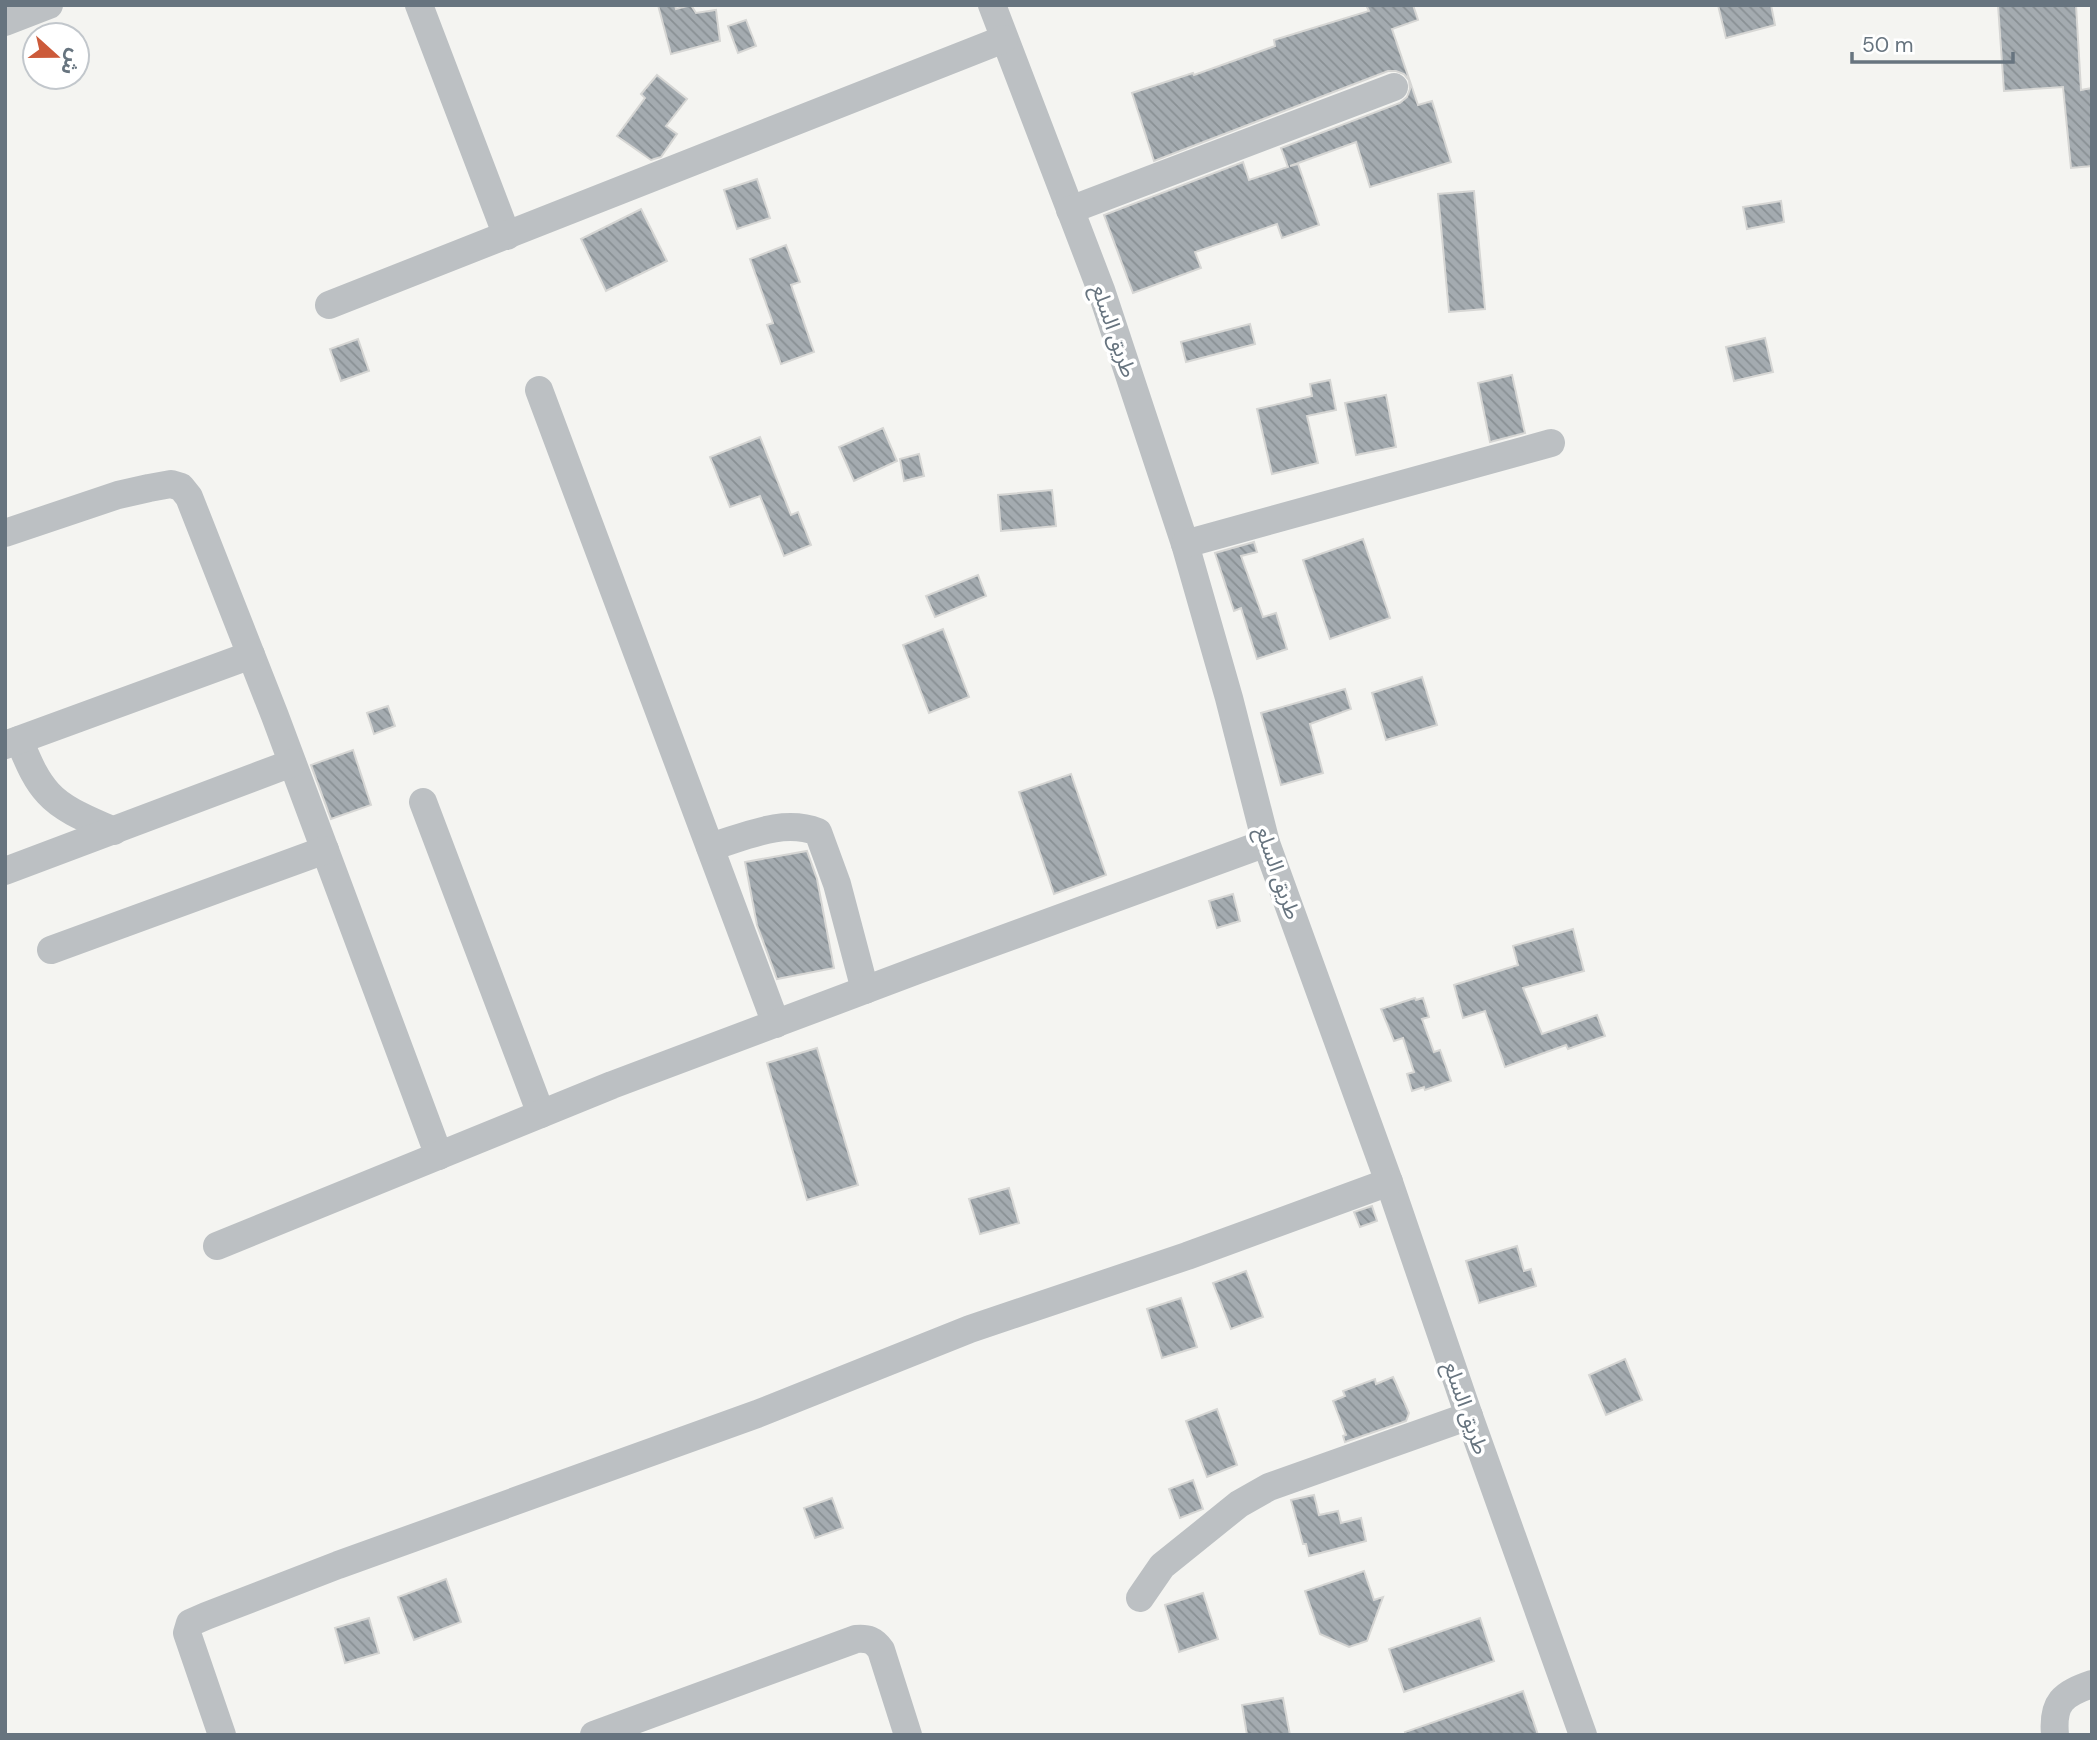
<svg xmlns="http://www.w3.org/2000/svg" width="2097" height="1740" viewBox="0 0 2097 1740" font-family="'DM Sans','Noto Sans Arabic',sans-serif">
  <defs>
    <pattern id="building-back-hatch" width="6" height="6" patternUnits="userSpaceOnUse" patternTransform="scale(1.75)"><rect width="6" height="6" fill="#a4abb0"/><path d="M-1 5l2 2M0 0l6 6M5-1l2 2" fill="none" stroke="#899094"/></pattern>
  </defs>
  <rect width="100%" height="100%" fill="#f4f4f1"/>
  <!-- building -->
  <g fill="url(#building-back-hatch)" stroke="#d6d6d4" stroke-width="2">
    <polygon points="658,5 675,5 676,9 691,5 696,13 716,10 720,41 671,54"/>
    <polygon points="1366,5 1413,5 1418,20 1392,29 1418,105 1432,101 1451,162 1370,187 1356,142 1290,166 1298,164 1319,225 1282,238 1277,224 1195,252 1201,268 1133,293 1104,215 1243,162 1249,180 1288,167 1281,148 1400,103 1407,97 1410,89 1409,80 1404,74 1396,71 1388,71 1154,161 1132,93 1193,73 1194,75 1275,46 1274,40 1369,11"/>
    <polygon points="1718,5 1771,5 1775,25 1726,38"/>
    <polygon points="1998,5 2076,5 2081,90 2092,88 2092,166 2071,168 2063,87 2004,91"/>
    <polygon points="746,20 756,46 738,53 728,26"/>
    <polygon points="657,75 687,99 666,126 677,134 661,157 651,160 617,136 645,98 641,94"/>
    <polygon points="757,179 770,218 737,229 724,190"/>
    <polygon points="1474,191 1485,309 1449,312 1438,194"/>
    <polygon points="1781,201 1784,222 1747,229 1743,207"/>
    <polygon points="641,209 667,261 606,291 581,239"/>
    <polygon points="786,245 800,282 791,285 814,352 781,364 767,325 773,323 750,259"/>
    <polygon points="1250,324 1255,344 1186,362 1181,342"/>
    <polygon points="1765,338 1773,372 1734,381 1726,347"/>
    <polygon points="358,339 369,371 341,381 330,349"/>
    <polygon points="1512,375 1525,433 1490,442 1478,383"/>
    <polygon points="1330,380 1336,410 1307,416 1318,463 1272,474 1257,409 1312,396 1310,384"/>
    <polygon points="1386,395 1396,447 1356,455 1345,403"/>
    <polygon points="883,428 897,461 854,481 839,447"/>
    <polygon points="760,437 791,515 798,512 811,545 784,556 760,496 730,507 710,457"/>
    <polygon points="919,454 924,476 904,481 900,459"/>
    <polygon points="1052,490 1056,526 1001,531 998,495"/>
    <polygon points="1363,539 1390,618 1330,639 1303,560"/>
    <polygon points="1254,542 1257,552 1241,556 1263,617 1276,613 1287,649 1257,659 1241,608 1234,611 1215,553"/>
    <polygon points="978,575 986,596 935,617 926,596"/>
    <polygon points="943,629 969,697 929,713 903,645"/>
    <polygon points="1422,677 1437,725 1386,740 1372,693"/>
    <polygon points="1345,689 1351,709 1310,724 1323,773 1281,785 1261,713"/>
    <polygon points="388,706 395,726 374,734 367,713"/>
    <polygon points="353,750 371,805 331,819 311,765"/>
    <polygon points="1071,774 1106,875 1054,894 1019,792"/>
    <polygon points="807,851 817,879 834,968 777,979 757,925 745,862"/>
    <polygon points="1233,894 1240,921 1217,928 1209,901"/>
    <polygon points="1573,929 1584,971 1523,988 1542,1034 1597,1015 1605,1036 1568,1049 1566,1045 1505,1067 1485,1011 1463,1018 1454,985 1518,965 1513,946"/>
    <polygon points="1415,998 1416,1000 1423,998 1429,1017 1422,1019 1434,1052 1440,1050 1451,1081 1425,1090 1424,1087 1412,1091 1407,1074 1414,1072 1403,1038 1394,1041 1381,1009"/>
    <polygon points="817,1048 858,1185 807,1200 767,1063"/>
    <polygon points="1009,1188 1019,1223 980,1234 969,1199"/>
    <polygon points="1372,1206 1377,1221 1360,1227 1354,1212"/>
    <polygon points="1517,1246 1524,1271 1531,1269 1536,1286 1479,1303 1466,1261"/>
    <polygon points="1246,1271 1263,1317 1231,1329 1213,1283"/>
    <polygon points="1181,1298 1197,1347 1162,1358 1147,1309"/>
    <polygon points="1625,1359 1642,1400 1606,1415 1589,1375"/>
    <polygon points="1393,1377 1409,1413 1406,1421 1345,1442 1343,1436 1346,1435 1333,1401 1345,1396 1343,1391 1375,1379 1376,1384"/>
    <polygon points="1217,1409 1237,1465 1207,1477 1186,1421"/>
    <polygon points="1193,1480 1203,1509 1180,1518 1169,1489"/>
    <polygon points="1314,1495 1319,1515 1338,1511 1341,1523 1361,1518 1366,1541 1309,1556 1306,1544 1303,1544 1291,1500"/>
    <polygon points="832,1498 843,1528 815,1538 804,1508"/>
    <polygon points="1364,1571 1374,1600 1383,1597 1367,1641 1349,1647 1320,1634 1305,1591"/>
    <polygon points="446,1579 461,1622 414,1640 398,1597"/>
    <polygon points="1203,1593 1218,1639 1179,1652 1165,1605"/>
    <polygon points="369,1618 379,1653 345,1663 335,1628"/>
    <polygon points="1480,1618 1494,1661 1404,1692 1389,1649"/>
    <polygon points="1523,1691 1538,1735 1406,1735 1405,1732"/>
    <polygon points="1283,1698 1290,1735 1247,1735 1242,1705"/>
  </g>
  <g fill="none" stroke-linecap="round" stroke-linejoin="round">
    <!-- minor -->
    <g stroke="#bcc0c3" stroke-width="28">
      <polyline points="419,5 507,236"/>
      <polyline points="992,5 1101,290 1185,544 1229,698 1266,843 1389,1182 1469,1416 1583,1735"/>
      <polyline points="5,22 49,5"/>
      <polyline points="1070,210 1394,87"/>
      <polyline points="329,305 1004,39"/>
      <polyline points="539,390 776,1024"/>
      <polyline points="5,533 118,495 149,488 171,484 181,487 189,497 275,716 439,1156"/>
      <polyline points="1185,544 1551,443"/>
      <path d="M19,740c8,18 15,38 29,53 16,18 44,28 66,38"/>
      <polyline points="5,745 251,655"/>
      <polyline points="423,802 541,1114"/>
      <path d="M710,847c35,-10 72,-29 108,-15l19,52 28,106"/>
      <polyline points="5,871 292,763"/>
      <polyline points="51,950 325,850"/>
      <polyline points="217,1246 612,1085 918,970 1266,843"/>
      <polyline points="1140,1598 1162,1566 1239,1504 1269,1487 1469,1416"/>
      <polyline points="222,1735 187,1633 190,1623 206,1616 338,1565 757,1414 970,1329 1187,1256 1389,1182"/>
      <path d="M594,1735l262,-96c12,-1 18,1 25,11l27,85"/>
      <path d="M2055,1735c-3,-33 8,-41 37,-51"/>
    </g>
  </g>
  <g text-anchor="middle" dominant-baseline="central" stroke-width="7" stroke-linejoin="round" paint-order="stroke">
    <!-- street labels -->
    <g font-size="21" fill="#67747f" stroke="#fff">
      <text transform="translate(1114 331) rotate(71)">طريق السلع</text>
      <text transform="translate(1278 873) rotate(71)">طريق السلع</text>
      <text transform="translate(1466 1408) rotate(71)">طريق السلع</text>
    </g>
  </g>
  <!-- border -->
  <rect width="2097" height="1740" fill="none" stroke="#67747f" stroke-width="14"/>
  <!-- north arrow -->
  <g transform="translate(56 56) rotate(111)"><circle r="33" fill="#ffffff" stroke="#c2c7cc" stroke-width="2"/>
  <path d="M0-5L12 26L0 18L-12 26Z" fill="#cc5a3a"/>
  <text y="-10" font-size="19" font-weight="bold" text-anchor="middle" fill="#67747f">ش</text>
  </g>
  <!-- scale -->
  <path d="M1852 52v10h161v-10" fill="none" stroke="#67747f" stroke-width="3.5"/>
  <text x="1862" y="52" font-size="21" fill="#67747f" stroke="#ffffff" stroke-width="5" paint-order="stroke">50 m</text>
</svg>
